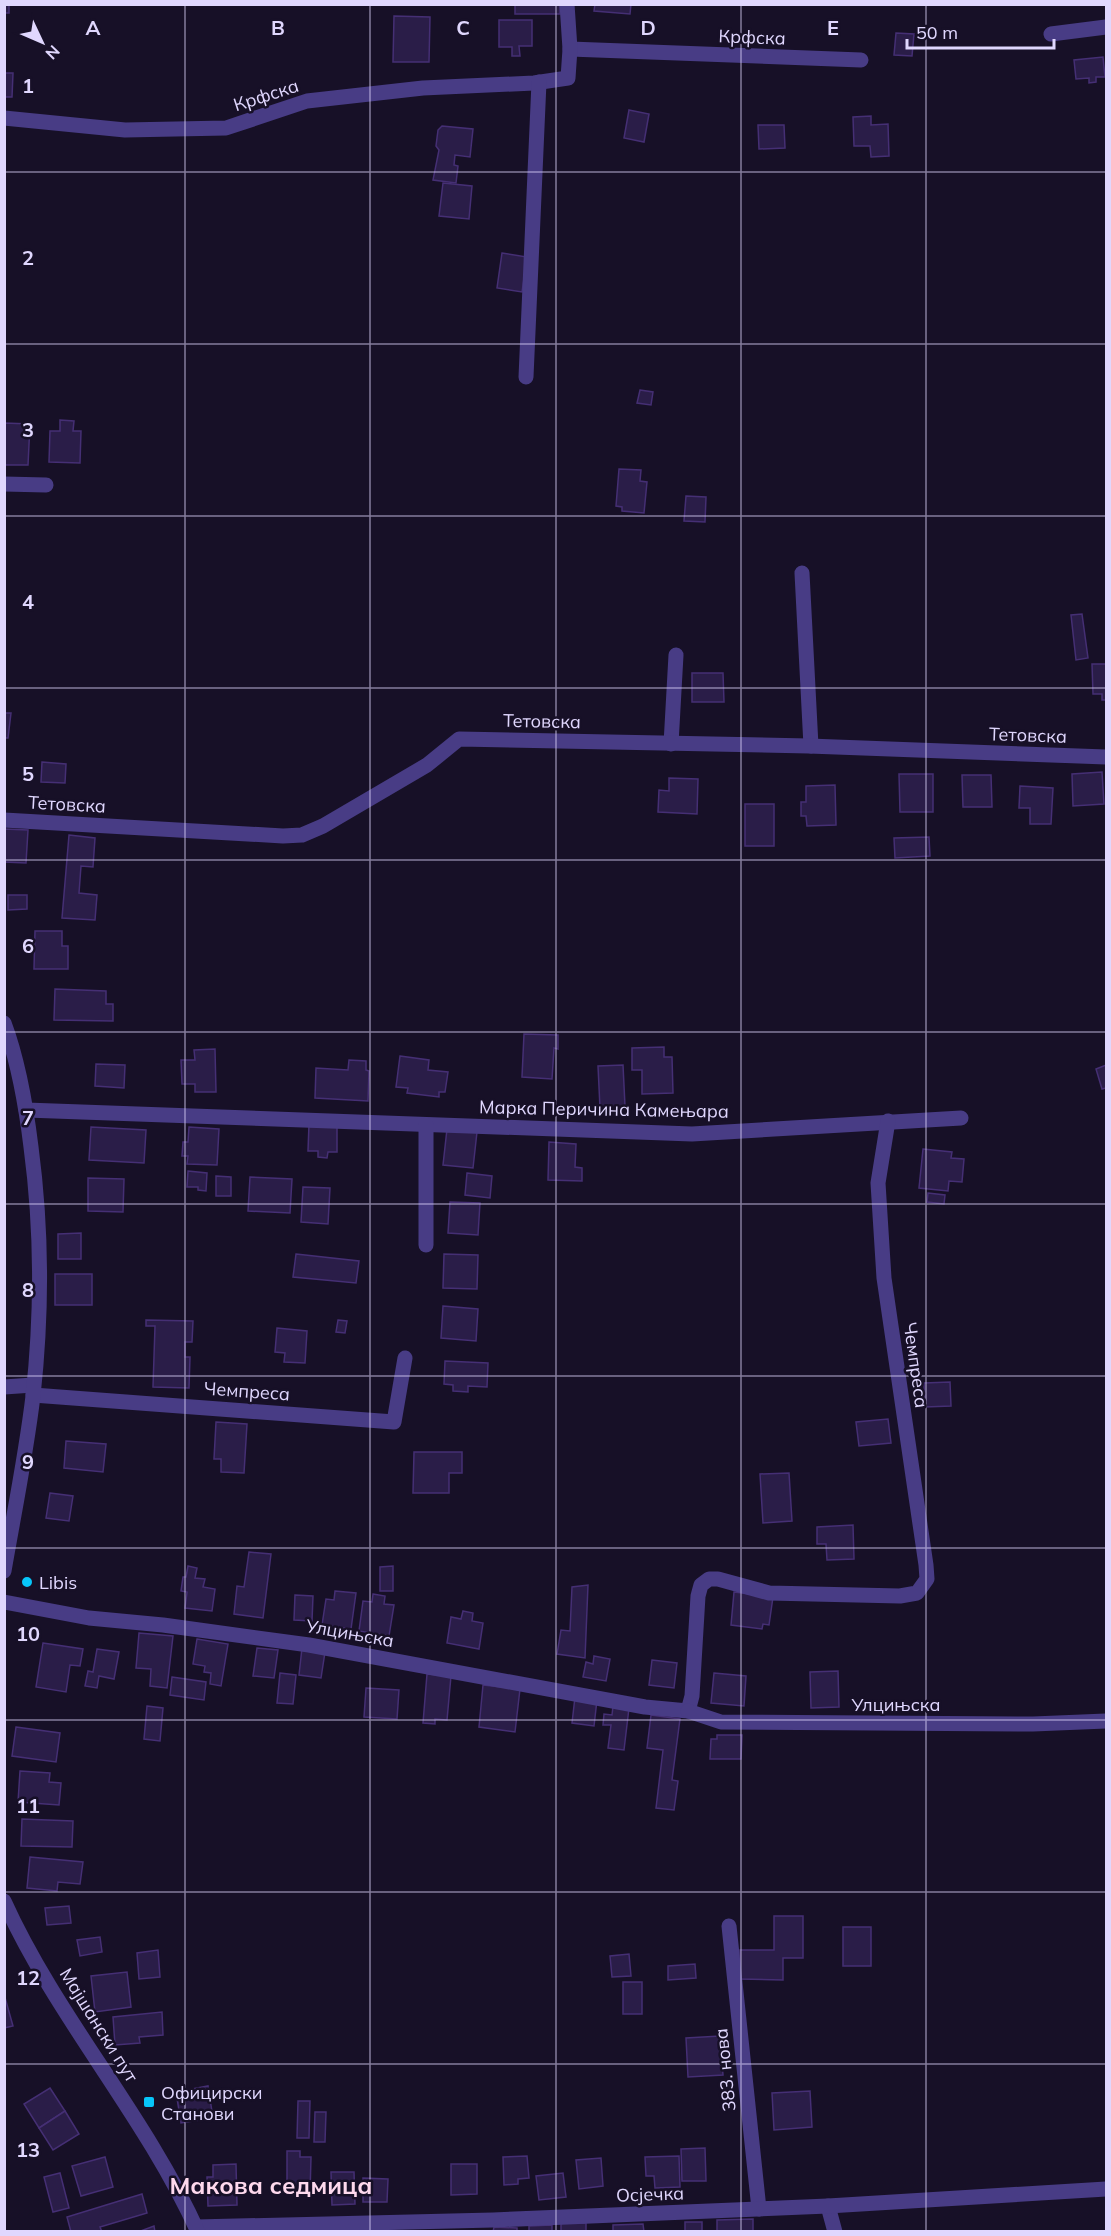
<svg xmlns="http://www.w3.org/2000/svg" width="1111" height="2236" viewBox="0 0 1111 2236" font-family="Mulish,sans-serif">
  <rect width="100%" height="100%" fill="#171027"/>
  <!-- building -->
  <g fill="#2a1d48" stroke="#452f74" stroke-width="1.5">
    <rect x="4" y="4" width="5" height="9"/>
    <rect x="515" y="4" width="45" height="10"/>
    <polygon points="595,4 631,4 630,14 594,11"/>
    <polygon points="394,16 430,17 429,62 393,62"/>
    <polygon points="499,20 532,20 532,46 519,46 520,56 512,56 512,47 499,47"/>
    <polygon points="896,33 914,34 912,56 894,55"/>
    <polygon points="1103,57 1105,77 1096,77 1096,82 1089,83 1089,78 1076,79 1074,60"/>
    <polygon points="4,73 13,73 12,97 4,97"/>
    <polygon points="629,110 649,114 644,142 624,138"/>
    <polygon points="871,116 871,125 888,124 889,156 871,157 870,146 854,146 853,117"/>
    <polygon points="758,125 784,125 785,148 759,149"/>
    <polygon points="442,126 473,129 470,157 455,155 454,165 458,166 456,183 433,180 439,150 436,146 438,130"/>
    <polygon points="443,183 472,186 469,219 439,216"/>
    <polygon points="502,253 527,257 522,292 497,288"/>
    <polygon points="640,390 653,392 651,405 637,403"/>
    <polygon points="60,420 74,421 73,431 81,431 80,463 49,462 50,431 60,431"/>
    <polygon points="4,423 30,424 28,465 4,465"/>
    <polygon points="619,469 641,470 640,481 647,482 644,513 622,511 622,507 616,506"/>
    <polygon points="686,496 706,497 705,522 684,521"/>
    <polygon points="1082,614 1088,658 1076,660 1071,615"/>
    <polygon points="1092,664 1106,664 1106,700 1102,700 1102,694 1093,694"/>
    <polygon points="692,673 723,673 724,702 692,702"/>
    <polygon points="4,713 11,713 8,738 4,738"/>
    <polygon points="42,762 66,764 65,783 41,782"/>
    <polygon points="1102,772 1104,804 1073,806 1072,774"/>
    <polygon points="899,774 933,774 933,812 900,812"/>
    <polygon points="962,775 991,775 992,807 963,807"/>
    <polygon points="669,778 698,779 697,814 658,812 659,790 669,791"/>
    <polygon points="835,785 836,825 807,826 806,816 801,816 801,802 806,802 806,786"/>
    <polygon points="1020,786 1053,788 1051,824 1030,824 1030,808 1019,808"/>
    <rect x="745" y="804" width="29" height="42"/>
    <polygon points="4,829 28,830 26,863 4,862"/>
    <polygon points="69,835 95,838 93,867 81,866 79,893 97,895 95,920 62,918"/>
    <polygon points="929,837 930,856 895,858 894,838"/>
    <polygon points="8,895 27,895 27,909 8,910"/>
    <polygon points="35,931 62,931 62,946 68,946 68,969 34,969"/>
    <polygon points="55,989 106,991 106,1004 113,1004 113,1021 54,1020"/>
    <polygon points="524,1034 558,1035 558,1049 554,1048 552,1079 522,1077"/>
    <polygon points="664,1047 664,1057 672,1057 673,1093 642,1094 642,1070 632,1070 632,1048"/>
    <polygon points="215,1049 216,1092 195,1092 195,1084 182,1084 181,1060 195,1060 194,1050"/>
    <polygon points="400,1056 429,1060 428,1070 448,1072 445,1092 439,1092 439,1097 407,1093 408,1088 396,1087"/>
    <polygon points="349,1060 366,1061 366,1070 369,1071 368,1101 315,1098 316,1068 348,1070"/>
    <polygon points="96,1064 125,1065 124,1088 95,1086"/>
    <polygon points="623,1065 625,1106 600,1108 598,1066"/>
    <polygon points="1106,1065 1106,1088 1102,1089 1096,1069"/>
    <polygon points="309,1124 337,1124 337,1152 328,1152 327,1158 318,1157 318,1151 308,1151"/>
    <polygon points="91,1127 146,1130 144,1163 89,1160"/>
    <polygon points="189,1127 219,1129 217,1165 187,1164 188,1156 182,1156 183,1142 188,1142"/>
    <polygon points="447,1129 477,1132 473,1168 443,1165"/>
    <polygon points="549,1142 576,1144 575,1167 582,1168 582,1181 548,1180"/>
    <polygon points="923,1149 952,1152 951,1158 964,1159 962,1182 949,1181 948,1191 919,1188"/>
    <polygon points="188,1171 207,1173 206,1191 198,1190 198,1187 187,1187"/>
    <polygon points="467,1173 492,1176 490,1198 465,1195"/>
    <polygon points="216,1176 231,1177 231,1196 216,1196"/>
    <polygon points="250,1177 292,1179 290,1213 248,1211"/>
    <polygon points="88,1178 124,1179 123,1212 88,1211"/>
    <polygon points="303,1187 330,1188 328,1224 301,1222"/>
    <polygon points="928,1193 945,1195 944,1204 927,1202"/>
    <polygon points="450,1202 480,1203 478,1235 448,1233"/>
    <polygon points="81,1233 81,1259 58,1259 58,1234"/>
    <polygon points="296,1254 359,1261 356,1283 293,1277"/>
    <polygon points="444,1254 478,1255 477,1289 443,1288"/>
    <rect x="55" y="1274" width="37" height="31"/>
    <polygon points="443,1306 478,1309 476,1341 441,1338"/>
    <polygon points="146,1320 193,1321 192,1342 185,1342 185,1357 190,1357 189,1388 153,1387 155,1326 146,1326"/>
    <polygon points="338,1320 347,1321 345,1333 336,1332"/>
    <polygon points="277,1328 307,1331 305,1363 284,1362 285,1353 275,1352"/>
    <polygon points="445,1361 488,1363 487,1387 468,1386 468,1392 453,1391 453,1385 444,1384"/>
    <polygon points="950,1382 951,1406 925,1407 924,1383"/>
    <polygon points="888,1419 891,1443 859,1446 856,1422"/>
    <polygon points="216,1422 247,1424 244,1473 221,1472 221,1459 214,1459"/>
    <polygon points="66,1441 106,1444 103,1472 64,1468"/>
    <polygon points="414,1452 462,1452 462,1473 449,1473 449,1493 413,1493"/>
    <polygon points="789,1473 792,1521 763,1523 760,1474"/>
    <polygon points="50,1493 73,1496 69,1521 46,1518"/>
    <polygon points="853,1525 854,1559 827,1560 826,1544 817,1544 817,1527"/>
    <polygon points="249,1552 271,1554 263,1618 234,1614 237,1586 244,1587"/>
    <polygon points="188,1566 197,1568 195,1578 205,1579 203,1587 215,1589 212,1611 185,1608 187,1592 181,1591 183,1577 186,1577"/>
    <polygon points="393,1566 393,1591 380,1591 380,1567"/>
    <polygon points="588,1585 585,1658 557,1654 561,1630 570,1631 572,1587"/>
    <polygon points="335,1591 356,1593 351,1629 322,1625 326,1599 334,1600"/>
    <polygon points="734,1592 773,1597 769,1625 763,1624 762,1629 731,1625"/>
    <polygon points="373,1594 385,1596 384,1604 394,1605 389,1636 359,1631 363,1601 372,1602"/>
    <polygon points="295,1595 313,1596 312,1621 294,1620"/>
    <polygon points="463,1611 473,1613 472,1621 483,1623 479,1649 447,1643 451,1617 461,1619"/>
    <polygon points="139,1633 173,1636 167,1688 150,1686 151,1669 136,1668"/>
    <polygon points="197,1639 228,1644 221,1686 210,1684 211,1673 204,1672 205,1666 193,1664"/>
    <polygon points="43,1643 83,1649 80,1666 70,1665 66,1692 36,1687"/>
    <polygon points="257,1648 278,1650 274,1678 253,1676"/>
    <polygon points="302,1648 325,1652 321,1678 299,1675"/>
    <polygon points="97,1649 119,1652 114,1679 99,1676 97,1688 85,1686 88,1671 93,1672"/>
    <polygon points="594,1656 610,1659 606,1681 583,1677 586,1662 593,1664"/>
    <polygon points="652,1660 677,1663 674,1688 649,1685"/>
    <polygon points="838,1671 839,1707 811,1708 810,1672"/>
    <polygon points="280,1673 296,1675 293,1704 277,1703"/>
    <polygon points="714,1673 746,1676 744,1706 711,1703"/>
    <polygon points="427,1674 451,1676 447,1720 435,1719 435,1724 423,1723"/>
    <polygon points="172,1677 206,1682 204,1700 170,1695"/>
    <polygon points="483,1685 520,1689 515,1732 479,1727"/>
    <polygon points="366,1688 399,1690 397,1719 364,1717"/>
    <polygon points="575,1697 597,1700 594,1726 572,1723"/>
    <polygon points="147,1706 163,1708 160,1741 144,1739"/>
    <polygon points="613,1706 629,1708 624,1750 608,1748 611,1725 603,1725 604,1714 612,1715"/>
    <polygon points="651,1715 680,1719 672,1780 678,1781 674,1810 656,1808 663,1750 647,1748"/>
    <polygon points="16,1727 60,1733 56,1762 12,1756"/>
    <polygon points="717,1735 742,1735 741,1759 710,1759 711,1739 717,1739"/>
    <polygon points="20,1771 50,1773 49,1782 61,1783 59,1805 18,1802"/>
    <polygon points="22,1819 73,1821 72,1847 21,1846"/>
    <polygon points="30,1857 83,1862 80,1884 58,1882 57,1891 27,1888"/>
    <polygon points="69,1906 71,1923 47,1925 45,1908"/>
    <polygon points="774,1916 803,1916 803,1958 783,1958 783,1980 740,1979 740,1950 774,1950"/>
    <rect x="843" y="1927" width="28" height="39"/>
    <polygon points="100,1937 102,1952 80,1956 77,1940"/>
    <polygon points="158,1950 160,1977 139,1979 137,1953"/>
    <polygon points="629,1954 631,1976 612,1977 610,1956"/>
    <polygon points="695,1964 696,1978 668,1980 668,1966"/>
    <polygon points="127,1972 131,2007 95,2012 91,1976"/>
    <rect x="623" y="1982" width="19" height="32"/>
    <polygon points="4,1994 13,2026 4,2028"/>
    <polygon points="162,2012 163,2035 139,2037 140,2043 115,2045 113,2017"/>
    <polygon points="720,2036 723,2075 688,2077 686,2038"/>
    <polygon points="208,2086 213,2118 181,2123 176,2092"/>
    <polygon points="50,2088 65,2111 39,2128 24,2104"/>
    <polygon points="810,2091 812,2127 774,2130 772,2093"/>
    <polygon points="298,2101 310,2101 309,2138 297,2138"/>
    <polygon points="65,2111 79,2134 53,2150 39,2128"/>
    <polygon points="315,2112 326,2112 325,2142 314,2142"/>
    <polygon points="705,2148 706,2181 682,2181 681,2149"/>
    <polygon points="287,2151 300,2151 300,2157 311,2157 310,2194 287,2194"/>
    <polygon points="527,2156 529,2178 518,2179 518,2184 504,2185 503,2157"/>
    <polygon points="679,2156 680,2187 655,2188 654,2176 646,2176 645,2157"/>
    <polygon points="105,2157 113,2187 81,2196 72,2166"/>
    <polygon points="601,2158 603,2186 579,2189 576,2160"/>
    <polygon points="236,2164 237,2205 208,2206 207,2177 213,2177 213,2165"/>
    <polygon points="451,2164 477,2164 477,2194 451,2195"/>
    <polygon points="331,2172 354,2172 355,2204 332,2205"/>
    <polygon points="60,2173 69,2208 53,2212 44,2177"/>
    <polygon points="563,2173 566,2197 539,2200 536,2176"/>
    <polygon points="363,2178 388,2179 387,2202 363,2202"/>
    <polygon points="142,2194 147,2213 100,2227 102,2232 71,2232 67,2217"/>
    <polygon points="753,2219 753,2232 717,2232 717,2220"/>
    <rect x="685" y="2222" width="17" height="10"/>
    <rect x="561" y="2223" width="25" height="9"/>
    <polygon points="643,2224 644,2232 613,2232 613,2225"/>
    <polygon points="552,2225 552,2232 529,2232 529,2226"/>
    <polygon points="154,2226 155,2232 138,2232"/>
    <polygon points="494,2227 517,2228 517,2232 493,2232"/>
  </g>
  <g fill="none" stroke-linecap="round" stroke-linejoin="round">
    <!-- minor -->
    <g stroke="#483c85" stroke-width="15">
      <polyline points="1051,34 1106,27"/>
      <polyline points="570,49 861,60"/>
      <polyline points="4,118 125,130 226,128 307,101 423,88 534,83 568,78 570,49 567,4"/>
      <polyline points="526,377 539,82"/>
      <polyline points="4,484 46,485"/>
      <polyline points="802,573 811,746"/>
      <polyline points="671,744 676,655"/>
      <polyline points="4,820 283,836 302,835 323,826 427,765 459,739 809,746 1106,757"/>
      <polyline points="26,1110 692,1134 961,1118"/>
      <polyline points="426,1245 426,1125"/>
      <polyline points="4,1387 33,1385"/>
      <polyline points="33,1395 394,1422 405,1358"/>
      <polyline points="4,1602 89,1618 163,1625 309,1645 645,1707 688,1711 692,1696 698,1596 701,1585 709,1579 718,1579 769,1593 900,1596 917,1593 927,1579 926,1565 884,1278 878,1183 888,1121"/>
      <polyline points="688,1711 721,1722 1033,1724 1106,1721"/>
      <polyline points="729,1926 759,2209"/>
      <polyline points="828,2206 835,2232"/>
      <polyline points="196,2227 493,2220 828,2206 1106,2189"/>
    </g>
    <!-- tertiary -->
    <g stroke="#483c85" stroke-width="15">
      <path d="M4,1023c15,40 22,83 27,124 11,83 11,167 2,249 -7,59 -19,117 -29,175"/>
      <path d="M4,1901c53,117 141,214 194,331"/>
    </g>
  </g>
  <!-- grid -->
  <path fill="none" stroke="#e0d7fe" stroke-width="1.5" stroke-opacity="0.55" d="M185,4v2228M370,4v2228M556,4v2228M741,4v2228M926,4v2228M4,172h1102M4,344h1102M4,516h1102M4,688h1102M4,860h1102M4,1032h1102M4,1204h1102M4,1376h1102M4,1548h1102M4,1720h1102M4,1892h1102M4,2064h1102"/>
  <!-- markers -->
  <g fill="#07c6fa" stroke="#171027" stroke-width="2">
    <circle cx="27" cy="1582" r="6"/>
    <rect x="143" y="2096" width="12" height="12" rx="3"/>
  </g>
  <g text-anchor="middle" dominant-baseline="central" stroke-width="5" stroke-linejoin="round" paint-order="stroke">
    <!-- street labels -->
    <g font-size="18" fill="#e0d7fe" stroke="#171027">
      <text transform="translate(752 37) rotate(2)">Крфска</text>
      <text transform="translate(266 95) rotate(-18)">Крфска</text>
      <text transform="translate(542 721) rotate(1)">Тетовска</text>
      <text transform="translate(1028 735) rotate(2)">Тетовска</text>
      <text transform="translate(67 804) rotate(3)">Тетовска</text>
      <text transform="translate(604 1109) rotate(1)">Марка Перичина Камењара</text>
      <text transform="translate(916 1365) rotate(82)">Чемпреса</text>
      <text transform="translate(247 1391) rotate(4)">Чемпреса</text>
      <text transform="translate(350 1633) rotate(10)">Улцињска</text>
      <text x="896" y="1704">Улцињска</text>
      <text transform="translate(99 2025) rotate(58)">Мајшански пут</text>
      <text transform="translate(725 2070) rotate(-96)">383. нова</text>
      <text transform="translate(650 2194) rotate(-2)">Осјечка</text>
    </g>
    <!-- poi labels -->
    <g font-size="18" fill="#e0d7fe" stroke="#171027" text-anchor="start">
      <text x="39" y="1582">Libis</text>
      <text x="161" y="2092">Официрски<tspan x="161" dy="21">Станови</tspan></text>
    </g>
    <!-- district labels -->
    <g font-size="24" font-weight="bold" fill="#fed9ed" stroke="#171027">
      <text x="271" y="2185">Макова седмица</text>
    </g>
  </g>
  <g font-size="20" text-anchor="middle" font-weight="bold" fill="#e0d7fe" stroke="#171027" stroke-width="5" stroke-linejoin="round" paint-order="stroke">
    <text x="93" y="35">A</text>
    <text x="278" y="35">B</text>
    <text x="463" y="35">C</text>
    <text x="648" y="35">D</text>
    <text x="833" y="35">E</text>
    <text x="28" y="93">1</text>
    <text x="28" y="265">2</text>
    <text x="28" y="437">3</text>
    <text x="28" y="609">4</text>
    <text x="28" y="781">5</text>
    <text x="28" y="953">6</text>
    <text x="28" y="1125">7</text>
    <text x="28" y="1297">8</text>
    <text x="28" y="1469">9</text>
    <text x="28" y="1641">10</text>
    <text x="28" y="1813">11</text>
    <text x="28" y="1985">12</text>
    <text x="28" y="2157">13</text>
  </g>
  <!-- border -->
  <rect width="1111" height="2236" fill="none" stroke="#e0d7fe" stroke-width="12"/>
  <!-- north arrow -->
  <g transform="translate(42 42) rotate(134)" stroke="#171027" stroke-width="4.5" paint-order="stroke">
  <path d="M0-4.5L10 22L0 15L-10 22Z" fill="#e0d7fe"/>
  <text y="-9" font-size="16" font-weight="bold" text-anchor="middle" fill="#e0d7fe">N</text>
  </g>
  <!-- scale -->
  <path d="M907 39v9h147v-9" fill="none" stroke="#e0d7fe" stroke-width="3"/>
  <text x="916" y="39" font-size="18" fill="#e0d7fe" stroke="#171027" stroke-width="4.5" paint-order="stroke">50 m</text>
</svg>
